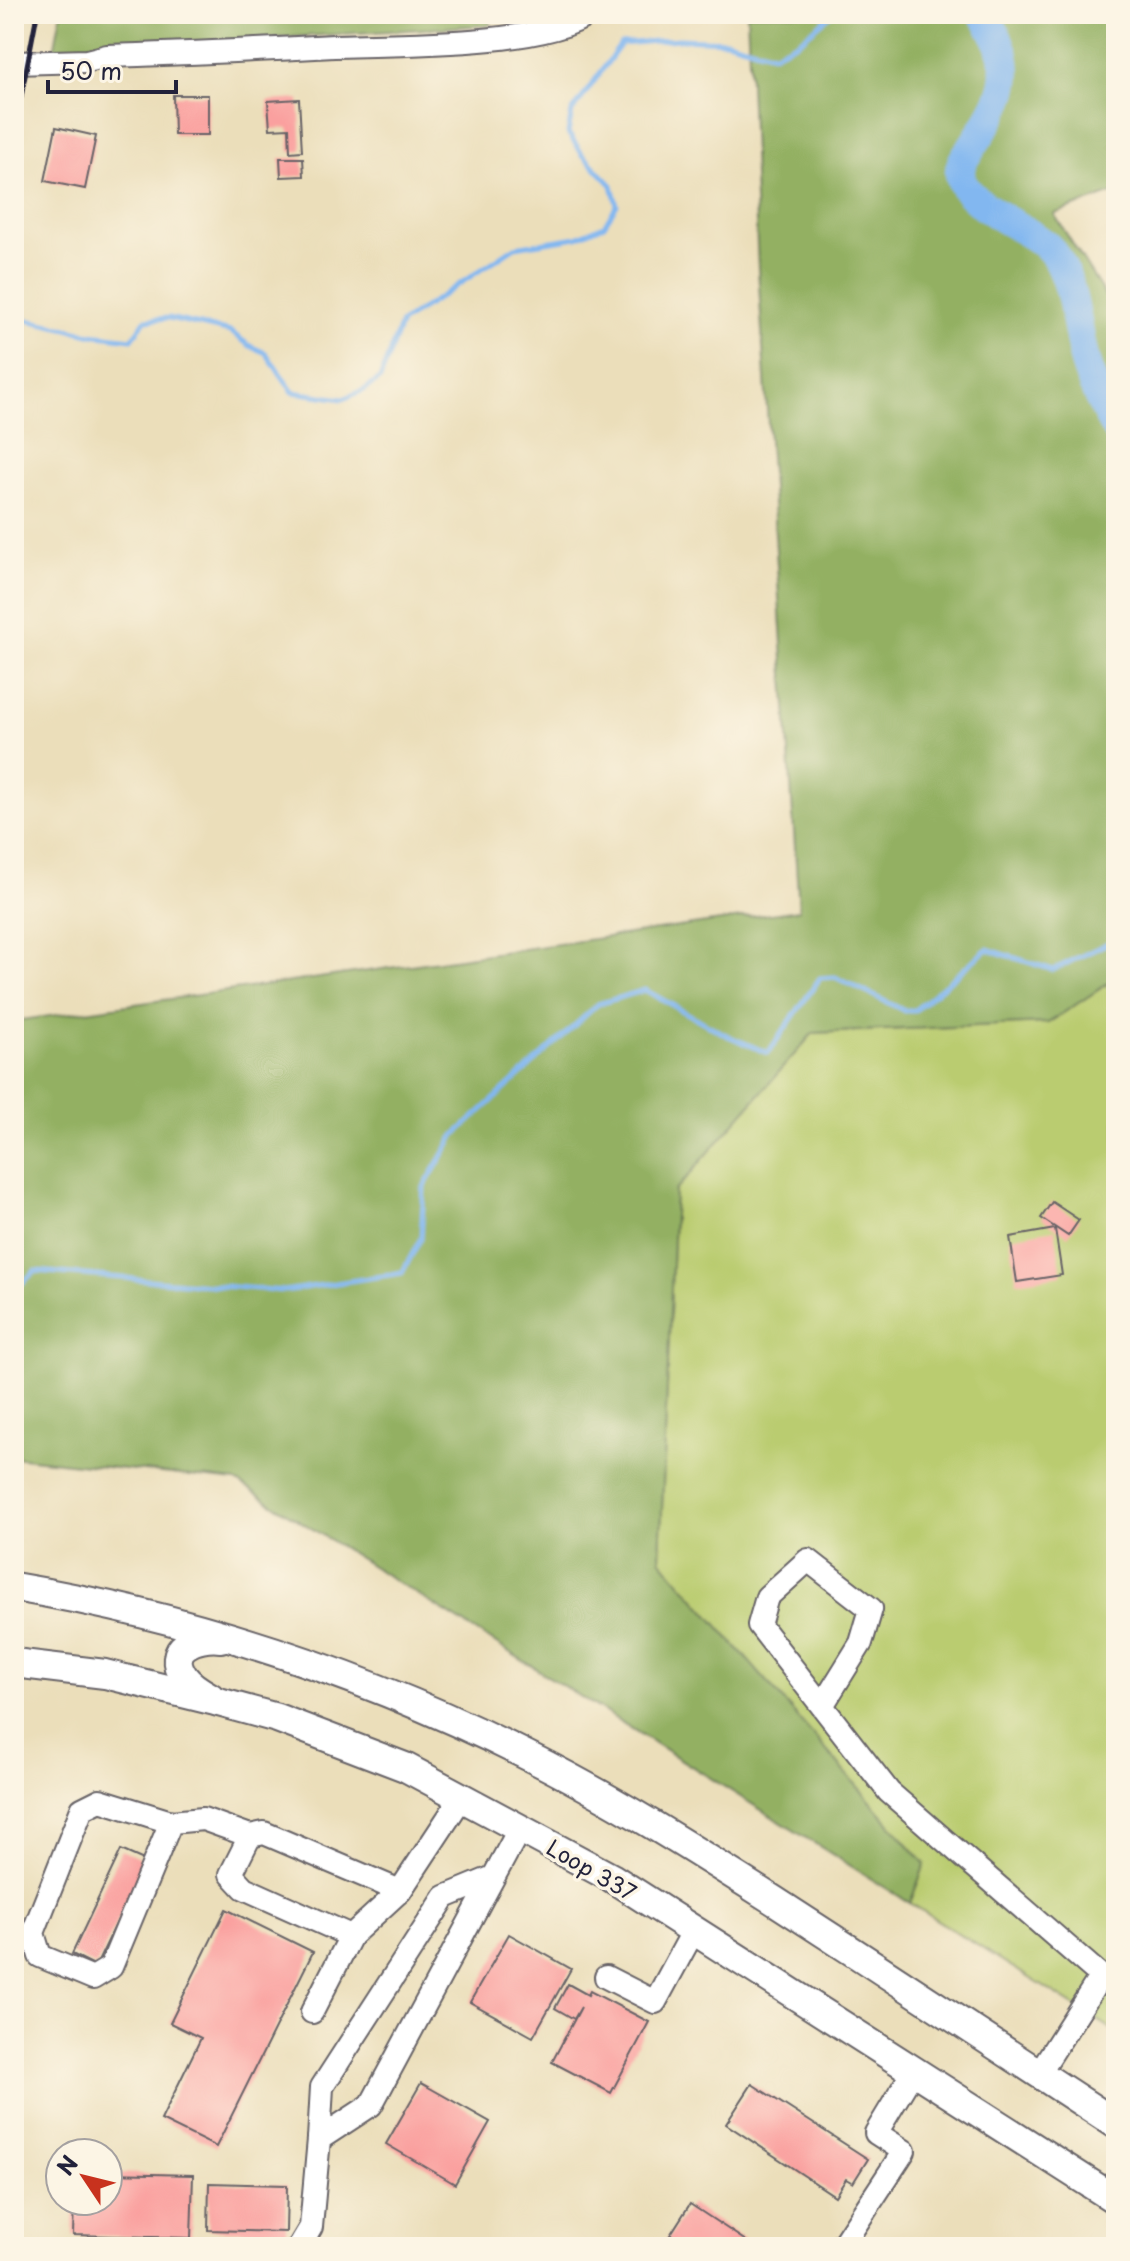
<svg xmlns="http://www.w3.org/2000/svg" width="1130" height="2261" viewBox="0 0 1130 2261" font-family="'Playpen Sans',sans-serif">
  <rect width="100%" height="100%" fill="#fcf5e5"/>
  <filter id="ink" filterUnits="userSpaceOnUse"><feTurbulence type="fractalNoise" baseFrequency=".0125" numOctaves="2"/><feDisplacementMap in="SourceGraphic" scale="16" xChannelSelector="R" yChannelSelector="G"/><feConvolveMatrix kernelMatrix="1 2 1 2 8 2 1 2 1" color-interpolation-filters="sRGB"/></filter>
  <filter id="wash" filterUnits="userSpaceOnUse"><feTurbulence type="fractalNoise" baseFrequency=".006" numOctaves="4" result="noise"/><feDisplacementMap in="SourceGraphic" scale="32" xChannelSelector="R" yChannelSelector="G"/><feGaussianBlur stdDeviation="1.8" result="paint"/><feColorMatrix in="noise" values="0 0 0 0 0 0 0 0 0 0 0 0 0 0 0 0 0 1.4 0 .05"/><feComposite in="paint" operator="in"/></filter>
  <g filter="url(#wash)">
    <rect width="100%" height="100%" fill="#ebdeba"/>
    <!-- green -->
    <polygon fill="#bacc70" stroke="#6e7756" stroke-width="2" points="1116,978 1116,2032 910,1903 925,1864 660,1559 675,1190 813,1033 1048,1023"/>
    <!-- forest -->
    <g fill="#93b062" stroke="#5a694e" stroke-width="2">
      <polygon points="61,14 491,14 490,25 54,51"/>
      <polygon points="747,14 1116,14 1116,192 1054,214 1116,313 1116,978 1048,1023 813,1033 675,1191 660,1559 925,1864 910,1903 236,1481 14,1457 14,1021 799,910 758,269"/>
    </g>
    <g fill="none" stroke-linecap="round" stroke-linejoin="round">
      <!-- stream -->
      <g stroke="#82b7f0" stroke-width="5">
        <polyline points="14,317 90,334 132,339 145,320 169,318 231,332 250,346 266,353 293,392 343,399 364,390 380,379 401,323 515,247 577,237 604,225 617,205 612,185 583,155 568,133 572,112 621,44 679,39 727,41 773,54 799,41 832,14"/>
        <polyline points="14,1291 35,1271 284,1291 402,1273 421,1238 424,1187 455,1135 598,1004 645,990 728,1036 768,1053 820,978 835,977 905,1011 915,1010 987,949 1053,970 1116,939"/>
      </g>
      <!-- river -->
      <path stroke="#82b7f0" stroke-width="30" d="M983,14c39,55 23,82 -11,133 -6,8 -13,17 -12,27 3,31 67,53 88,73 26,25 28,81 37,115 7,24 19,46 31,67"/>
    </g>
    <g id="blocks">
      <!-- building -->
      <g fill="#faa09f">
        <polygon points="173,95 208,95 208,135 174,135"/>
        <polygon points="299,99 302,151 290,152 289,128 270,129 268,101"/>
        <polygon points="56,127 96,136 85,189 45,181"/>
        <polygon points="280,158 303,158 304,176 281,177"/>
        <polygon points="1052,1202 1079,1220 1068,1236 1041,1218"/>
        <polygon points="1055,1229 1062,1275 1017,1282 1010,1237"/>
        <polygon points="121,1850 146,1861 96,1966 72,1954"/>
        <polygon points="226,1909 313,1952 216,2147 161,2120 201,2038 170,2023"/>
        <polygon points="509,1934 571,1969 533,2037 470,2002"/>
        <polygon points="568,1984 588,1995 590,1991 649,2022 611,2093 552,2062 581,2007 574,2019 555,2008"/>
        <polygon points="421,2083 490,2122 455,2184 386,2144"/>
        <polygon points="752,2084 868,2159 853,2183 846,2179 835,2196 726,2124"/>
        <polygon points="108,2173 193,2175 191,2238 73,2235 74,2201 108,2201"/>
        <polygon points="209,2183 287,2185 286,2232 208,2230"/>
        <polygon points="690,2204 755,2247 671,2247 665,2243"/>
      </g>
    </g>
  </g>
  <g filter="url(#ink)">
    <use href="#blocks" fill-opacity="0" stroke="#686467" stroke-width="2"/>
    <g fill="none" stroke-linecap="round" stroke-linejoin="round">
      <!-- minor casing -->
      <g stroke="#686467" stroke-width="26">
        <g id="minor">
          <path d="M14,63l73,-2 20,-5c76,-2 152,-6 227,-10 57,-2 212,0 254,-32"/>
          <polyline points="822,1706 861,1643 871,1609 808,1560 767,1597 759,1625 889,1792 1101,1976 1116,1980"/>
          <polyline points="171,1822 111,1967 93,1978 40,1956 33,1933 82,1809 100,1800 171,1822 203,1819 250,1836"/>
          <polyline points="491,1878 445,1897 322,2087 319,2139 371,2105 520,1828"/>
          <polyline points="351,1936 244,1888 231,1874 250,1836 264,1833 400,1891"/>
          <polyline points="606,1977 655,2002 694,1930"/>
          <polyline points="312,2012 351,1936 400,1891 462,1797"/>
          <polyline points="1039,2073 1101,1976"/>
          <polyline points="299,2247 311,2227 319,2139"/>
          <polyline points="841,2247 904,2151 876,2133 914,2070"/>
        </g>
      </g>
      <!-- major casing -->
      <g stroke="#686467" stroke-width="32">
        <g id="major">
          <path d="M14,1587c178,30 350,87 512,168 87,43 170,96 252,148 113,73 225,147 338,221"/>
          <polyline points="14,1663 105,1674 215,1701 277,1718 405,1767 612,1878 1116,2200"/>
          <path d="M210,1697c-9,-5 -20,-11 -26,-20 -20,-29 12,-42 37,-39"/>
        </g>
      </g>
      <!-- minor -->
      <use href="#minor" stroke="#fff" stroke-width="22"/>
      <!-- major -->
      <use href="#major" stroke="#fff" stroke-width="28"/>
      <!-- rail -->
      <polyline stroke="#22223b" stroke-width="5" points="14,133 37,14"/>
    </g>
  </g>
  <g text-anchor="middle" dominant-baseline="central" stroke-width="7" stroke-linejoin="round" paint-order="stroke">
    <!-- street labels -->
    <g font-size="22" fill="#22223b" stroke="#fcf5e5">
      <text transform="translate(592 1869) rotate(30)">Loop 337</text>
    </g>
  </g>
  <!-- margin -->
  <rect width="1130" height="2261" fill="none" stroke="#fcf5e5" stroke-width="48"/>
  <!-- north arrow -->
  <g transform="translate(84 2177) rotate(305)"><circle r="38" fill="#fcf5e5" stroke="#a5a1a1" stroke-width="2"/>
  <path d="M0-6L14 30L0 20L-14 30Z" fill="#c8321e"/>
  <text y="-12" font-size="22" font-weight="bold" text-anchor="middle" fill="#22223b">N</text>
  </g>
  <!-- scale -->
  <path d="M48 80v12h128v-12" fill="none" stroke="#22223b" stroke-width="4"/>
  <text x="60" y="80" font-size="24" fill="#22223b" stroke="#fcf5e5" stroke-width="6" paint-order="stroke">50 m</text>
</svg>
